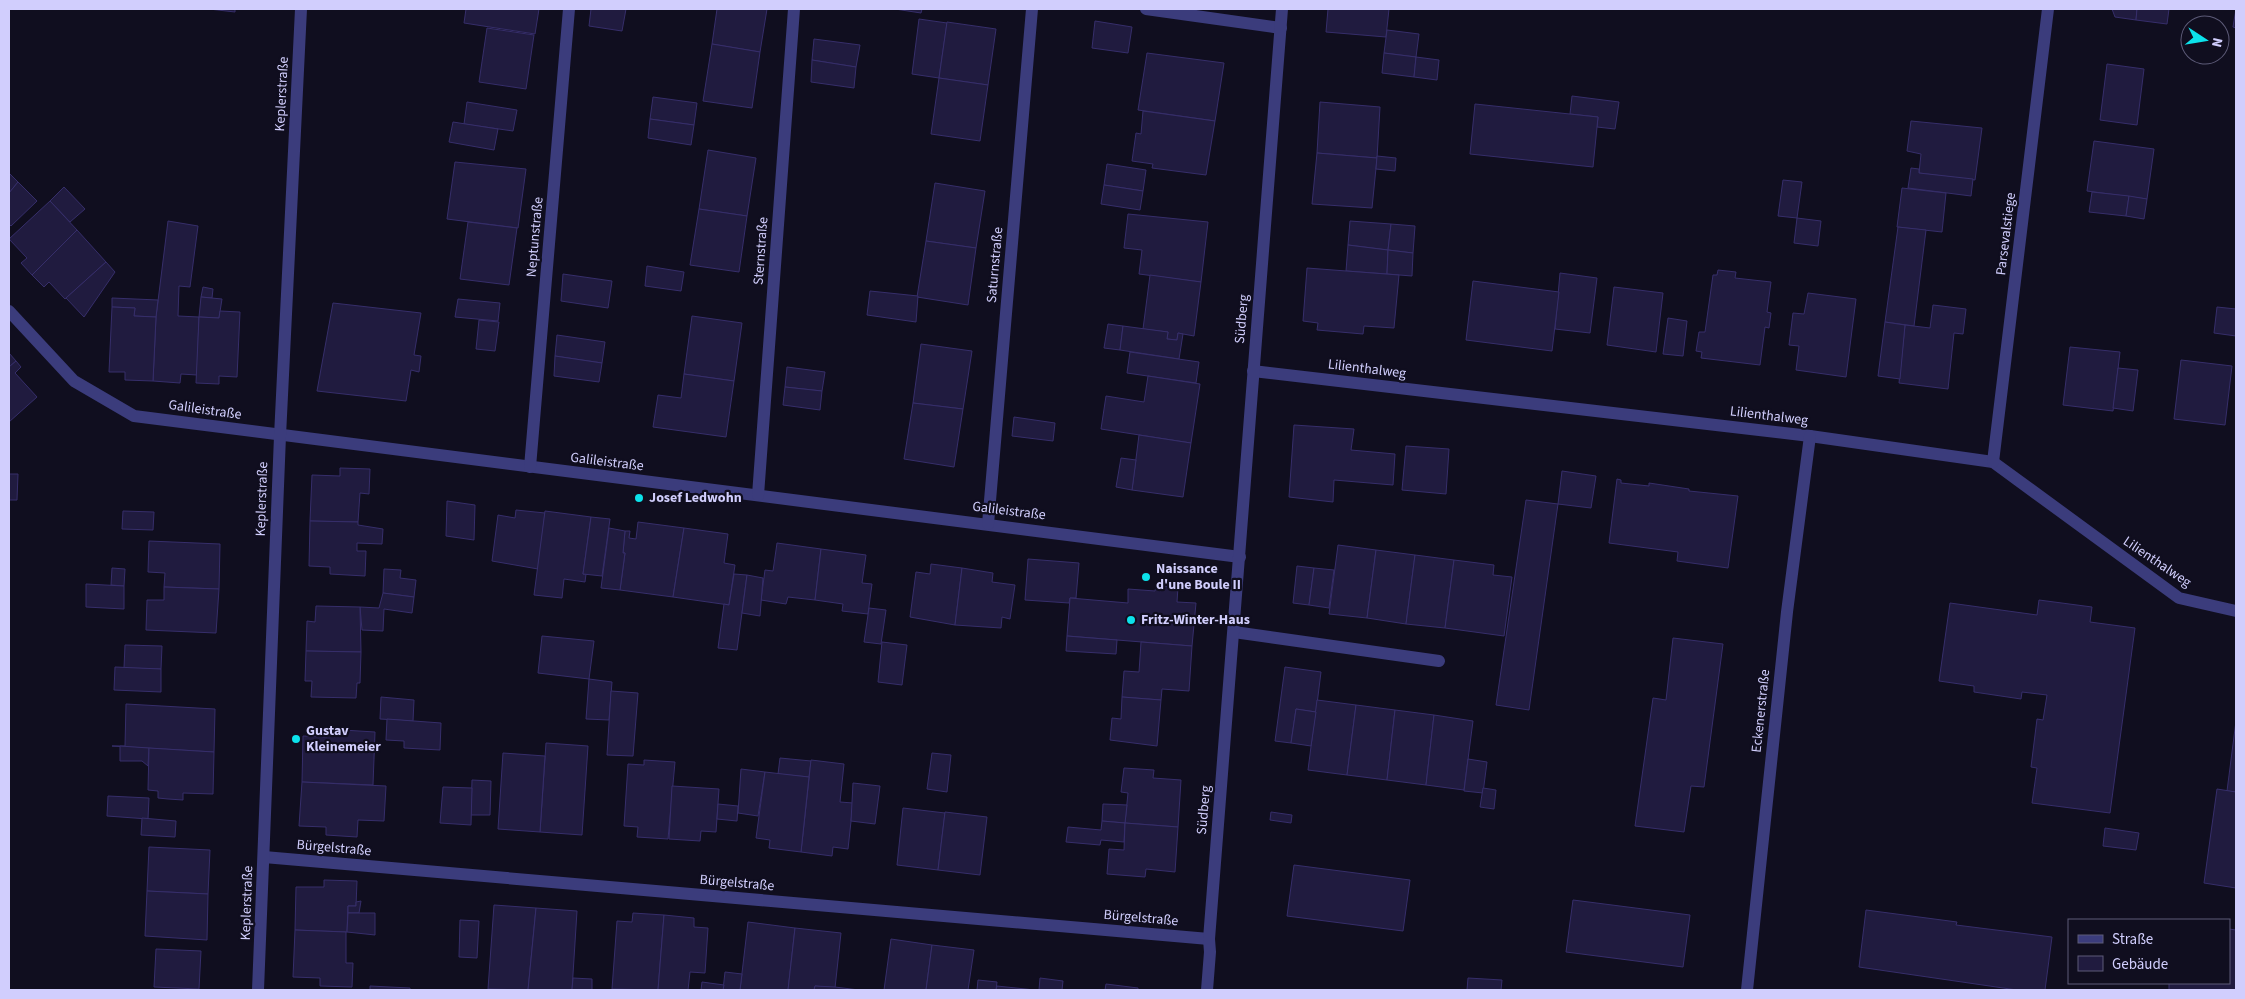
<svg xmlns="http://www.w3.org/2000/svg" width="2245" height="999" viewBox="0 0 2245 999" font-family="'Source Sans 3',sans-serif">
  <rect width="100%" height="100%" fill="#100e1f"/>
  <!-- building -->
  <g fill="#201b3f" stroke="#362e6a">
    <polygon points="209,9 235,9 235,12"/>
    <polygon points="466,9 539,9 535,34 464,23"/>
    <polygon points="591,9 626,9 622,31 589,26"/>
    <polygon points="717,9 767,9 760,52 712,44"/>
    <polygon points="895,9 922,9 921,13"/>
    <polygon points="1328,9 1389,9 1386,37 1326,32"/>
    <polygon points="2112,9 2137,9 2136,20 2115,17"/>
    <polygon points="2137,9 2169,9 2167,24 2136,20"/>
    <polygon points="2236,9 2236,28 2233,27"/>
    <polygon points="919,19 947,23 939,78 912,74"/>
    <polygon points="1095,21 1132,27 1128,53 1092,48"/>
    <polygon points="947,22 996,29 988,85 939,78"/>
    <polygon points="487,28 534,35 526,89 479,82"/>
    <polygon points="1387,30 1419,34 1416,57 1384,53"/>
    <polygon points="814,39 860,45 856,67 812,60"/>
    <polygon points="712,44 760,52 752,108 703,101"/>
    <polygon points="1147,53 1224,63 1215,121 1138,110"/>
    <polygon points="1384,53 1416,57 1414,77 1382,73"/>
    <polygon points="1416,57 1439,60 1437,80 1414,77"/>
    <polygon points="812,60 856,67 854,88 811,82"/>
    <polygon points="2107,64 2144,69 2137,125 2100,120"/>
    <polygon points="939,78 988,85 980,141 931,134"/>
    <polygon points="1572,96 1619,102 1615,129 1597,127 1598,117 1570,114"/>
    <polygon points="653,97 697,103 694,125 650,119"/>
    <polygon points="467,102 517,110 513,131 464,124"/>
    <polygon points="1320,102 1380,107 1377,158 1317,153"/>
    <polygon points="1475,104 1598,117 1593,167 1470,154"/>
    <polygon points="1143,111 1215,121 1206,175 1152,168 1153,164 1132,161 1136,133 1141,134"/>
    <polygon points="650,119 694,125 691,145 648,138"/>
    <polygon points="1911,121 1982,128 1975,180 1919,173 1921,154 1907,151"/>
    <polygon points="453,122 498,129 494,150 449,142"/>
    <polygon points="2094,141 2154,149 2147,199 2087,191"/>
    <polygon points="708,150 756,158 747,216 699,209"/>
    <polygon points="1317,153 1377,158 1372,208 1312,204"/>
    <polygon points="1377,156 1396,158 1395,171 1376,169"/>
    <polygon points="455,162 526,169 518,228 447,219"/>
    <polygon points="1107,164 1146,170 1143,191 1104,185"/>
    <polygon points="1911,168 1919,169 1919,173 1973,179 1971,196 1908,188"/>
    <polygon points="9,173 18,182 9,193"/>
    <polygon points="1783,180 1802,182 1797,218 1778,216"/>
    <polygon points="18,182 37,201 11,226 9,224 9,193"/>
    <polygon points="935,183 985,191 976,248 926,241"/>
    <polygon points="1104,185 1143,191 1140,210 1101,204"/>
    <polygon points="64,187 85,209 70,222 50,201"/>
    <polygon points="1902,188 1946,193 1942,232 1897,227"/>
    <polygon points="2092,192 2129,196 2126,216 2089,212"/>
    <polygon points="2129,196 2147,199 2144,219 2126,216"/>
    <polygon points="50,201 77,230 32,275 21,263 27,258 9,239"/>
    <polygon points="699,209 747,216 739,272 690,265"/>
    <polygon points="1128,214 1208,222 1201,282 1139,274 1142,250 1124,248"/>
    <polygon points="1797,218 1821,221 1818,246 1794,243"/>
    <polygon points="168,221 198,226 190,287 179,286 178,316 199,317 197,375 181,374 180,383 153,381 156,317"/>
    <polygon points="1350,221 1391,224 1388,250 1348,245"/>
    <polygon points="468,222 517,228 509,285 460,279"/>
    <polygon points="1391,224 1415,226 1413,253 1388,250"/>
    <polygon points="1898,227 1926,230 1914,326 1885,322"/>
    <polygon points="77,230 106,262 65,299 49,282 44,287 32,275"/>
    <polygon points="926,241 976,248 968,305 917,297"/>
    <polygon points="1348,245 1388,250 1387,274 1346,271"/>
    <polygon points="1388,250 1413,253 1412,276 1387,274"/>
    <polygon points="106,262 115,272 84,317 66,298"/>
    <polygon points="647,266 684,272 681,291 645,286"/>
    <polygon points="1307,268 1399,275 1394,328 1364,326 1363,334 1317,330 1318,323 1303,321"/>
    <polygon points="1718,270 1736,272 1735,278 1771,282 1767,312 1771,313 1769,328 1765,327 1760,365 1701,358 1702,352 1696,351 1699,332 1705,332 1713,275 1717,275"/>
    <polygon points="1560,273 1597,278 1590,333 1555,329"/>
    <polygon points="563,274 612,281 608,308 561,301"/>
    <polygon points="1150,275 1201,282 1194,336 1178,333 1177,340 1167,339 1168,332 1143,329"/>
    <polygon points="1473,281 1559,292 1552,351 1466,340"/>
    <polygon points="203,287 213,289 212,298 201,297"/>
    <polygon points="1614,287 1663,293 1656,352 1607,345"/>
    <polygon points="870,291 918,296 916,322 867,315"/>
    <polygon points="1808,293 1856,299 1846,377 1796,370 1799,346 1789,345 1793,313 1804,314"/>
    <polygon points="201,297 222,299 219,318 199,317"/>
    <polygon points="112,298 158,300 156,317 134,316 135,308 112,307"/>
    <polygon points="458,299 500,303 498,321 455,317"/>
    <polygon points="333,303 421,313 414,355 421,356 419,372 411,370 406,401 317,391"/>
    <polygon points="1933,305 1966,309 1963,334 1954,333 1948,389 1899,383 1905,325 1930,328"/>
    <polygon points="112,307 135,308 134,316 156,317 153,381 125,380 125,372 109,372"/>
    <polygon points="2217,307 2236,309 2236,336 2214,333"/>
    <polygon points="220,311 240,312 237,377 219,376 219,384 196,383 199,317 219,318"/>
    <polygon points="692,316 742,323 734,381 684,374"/>
    <polygon points="1668,318 1687,321 1683,356 1663,354"/>
    <polygon points="479,320 499,322 495,351 476,349"/>
    <polygon points="1885,322 1905,325 1900,379 1878,376"/>
    <polygon points="1108,324 1123,326 1120,350 1104,348"/>
    <polygon points="1123,326 1168,332 1167,339 1177,340 1178,333 1183,334 1179,359 1120,350"/>
    <polygon points="557,335 605,342 602,363 555,356"/>
    <polygon points="921,344 972,351 963,409 913,403"/>
    <polygon points="2070,347 2120,352 2113,411 2063,405"/>
    <polygon points="1130,352 1199,362 1196,383 1127,373"/>
    <polygon points="9,353 16,361 9,367"/>
    <polygon points="555,356 602,363 599,382 554,376"/>
    <polygon points="2181,360 2232,366 2225,425 2174,419"/>
    <polygon points="16,361 21,367 15,373 37,397 9,422 9,367"/>
    <polygon points="787,367 825,372 822,391 785,387"/>
    <polygon points="2118,368 2138,370 2133,411 2113,408"/>
    <polygon points="684,374 734,381 726,437 653,427 658,395 681,398"/>
    <polygon points="1148,376 1200,384 1191,443 1101,429 1106,396 1144,402"/>
    <polygon points="785,387 822,391 820,410 783,405"/>
    <polygon points="913,403 963,409 954,467 904,459"/>
    <polygon points="1014,417 1055,423 1053,441 1012,436"/>
    <polygon points="1294,425 1354,429 1351,450 1395,454 1393,485 1334,480 1333,502 1289,497"/>
    <polygon points="1139,435 1191,443 1183,497 1132,490"/>
    <polygon points="1406,446 1449,449 1446,494 1402,490"/>
    <polygon points="1121,458 1136,460 1132,490 1116,487"/>
    <polygon points="340,468 370,469 369,494 360,493 358,522 310,521 312,475 340,476"/>
    <polygon points="1562,471 1596,476 1591,508 1558,504"/>
    <polygon points="9,474 18,474 17,500 9,500"/>
    <polygon points="1617,479 1621,480 1621,483 1649,486 1649,483 1689,489 1689,491 1738,496 1728,568 1677,561 1678,552 1609,543"/>
    <polygon points="1526,500 1558,504 1529,710 1496,705"/>
    <polygon points="447,501 475,505 474,540 446,536"/>
    <polygon points="516,510 545,513 538,569 492,561 498,515 515,518"/>
    <polygon points="123,511 154,512 153,530 122,529"/>
    <polygon points="545,511 591,517 583,574 586,574 585,582 564,579 562,598 534,595"/>
    <polygon points="591,517 610,519 602,576 583,574"/>
    <polygon points="310,521 358,522 358,525 383,529 382,544 357,543 357,551 366,551 365,576 330,574 330,567 309,566"/>
    <polygon points="638,522 684,528 673,597 620,590 625,553 623,553 625,531 630,531 629,538 636,539"/>
    <polygon points="609,528 625,531 623,553 625,553 620,590 601,588"/>
    <polygon points="684,528 728,534 724,563 735,565 729,605 673,597"/>
    <polygon points="149,541 220,544 219,589 164,587 165,573 148,572"/>
    <polygon points="777,543 821,549 815,600 788,597 786,604 761,600 765,570 773,571"/>
    <polygon points="1338,545 1376,550 1367,618 1329,614"/>
    <polygon points="821,549 866,555 862,583 872,584 868,614 842,611 843,604 815,600"/>
    <polygon points="1376,550 1415,555 1406,624 1367,618"/>
    <polygon points="1415,555 1454,560 1445,628 1406,624"/>
    <polygon points="1028,559 1079,563 1076,598 1070,598 1069,603 1025,600"/>
    <polygon points="1454,560 1494,565 1493,575 1512,577 1504,636 1445,628"/>
    <polygon points="931,564 962,568 955,625 910,617 916,572 930,574"/>
    <polygon points="1297,566 1314,568 1309,605 1293,603"/>
    <polygon points="112,568 125,569 124,586 111,585"/>
    <polygon points="962,568 993,573 992,582 1015,585 1010,619 1002,617 1001,628 955,625"/>
    <polygon points="1314,568 1334,570 1329,608 1309,605"/>
    <polygon points="384,569 401,570 400,578 416,580 414,597 383,593"/>
    <polygon points="734,574 747,575 737,650 718,648 724,604 729,605"/>
    <polygon points="747,575 763,578 760,616 742,613"/>
    <polygon points="86,584 124,586 124,609 86,607"/>
    <polygon points="1156,586 1178,587 1177,602 1196,603 1192,646 1067,636 1070,598 1128,603 1128,589 1155,591"/>
    <polygon points="164,587 219,589 216,633 146,630 147,600 164,600"/>
    <polygon points="383,593 414,597 412,613 384,609 383,631 362,630 360,607 379,608"/>
    <polygon points="2039,600 2092,607 2090,622 2135,628 2110,813 2032,803 2037,768 2031,767 2037,719 2043,720 2047,695 2022,692 2021,699 1974,692 1974,686 1939,681 1950,603 2037,615"/>
    <polygon points="316,606 360,607 361,652 306,651 307,621 315,622"/>
    <polygon points="869,608 886,610 881,644 864,642"/>
    <polygon points="542,636 594,641 589,679 538,673"/>
    <polygon points="1067,636 1117,640 1116,654 1066,651"/>
    <polygon points="1673,638 1723,644 1704,787 1691,786 1684,832 1635,826 1653,698 1666,700"/>
    <polygon points="882,642 907,645 902,685 878,682"/>
    <polygon points="1141,642 1192,646 1189,691 1162,689 1161,700 1122,697 1124,671 1139,672"/>
    <polygon points="125,645 162,646 161,669 124,668"/>
    <polygon points="306,651 361,652 360,683 357,683 356,698 311,697 312,681 305,681"/>
    <polygon points="115,667 161,669 161,692 114,690"/>
    <polygon points="1285,667 1321,672 1316,712 1296,709 1291,743 1275,741"/>
    <polygon points="589,679 612,682 609,720 586,719"/>
    <polygon points="611,691 638,693 633,756 607,755"/>
    <polygon points="381,697 414,700 413,721 380,719"/>
    <polygon points="1122,697 1161,700 1157,746 1110,740 1112,718 1121,719"/>
    <polygon points="1317,700 1356,705 1347,775 1308,770"/>
    <polygon points="126,704 215,709 214,752 112,746 125,746"/>
    <polygon points="1356,705 1395,710 1387,780 1347,775"/>
    <polygon points="1296,709 1316,712 1311,746 1291,743"/>
    <polygon points="1395,710 1434,715 1426,785 1387,780"/>
    <polygon points="1434,715 1473,721 1464,790 1426,785"/>
    <polygon points="387,719 441,723 440,750 404,748 404,741 386,740"/>
    <polygon points="2236,721 2236,792 2227,791"/>
    <polygon points="327,729 375,732 373,785 302,782 303,736 327,737"/>
    <polygon points="546,743 588,746 582,835 540,832"/>
    <polygon points="120,746 149,748 148,766 142,761 120,761"/>
    <polygon points="149,748 214,752 213,794 183,793 183,800 168,799 158,798 158,791 148,790"/>
    <polygon points="503,753 545,756 540,832 498,829"/>
    <polygon points="932,753 951,755 947,792 927,789"/>
    <polygon points="780,758 811,761 809,777 778,774"/>
    <polygon points="1468,759 1487,762 1483,793 1464,791"/>
    <polygon points="644,760 675,762 668,839 637,837 638,827 624,826 628,764 644,765"/>
    <polygon points="811,760 844,764 840,802 853,803 848,849 833,847 832,856 801,852"/>
    <polygon points="1124,768 1154,770 1153,778 1181,780 1178,827 1125,823 1128,793 1121,792"/>
    <polygon points="741,769 765,772 758,816 738,813"/>
    <polygon points="765,772 809,777 801,852 769,848 770,840 756,838"/>
    <polygon points="472,780 491,781 490,815 471,815"/>
    <polygon points="302,782 386,786 384,821 358,820 357,837 326,835 326,827 299,826"/>
    <polygon points="853,783 880,786 875,824 851,821"/>
    <polygon points="672,786 719,789 716,832 701,831 700,841 669,839"/>
    <polygon points="443,787 472,788 471,825 440,823"/>
    <polygon points="1483,788 1496,790 1494,809 1480,807"/>
    <polygon points="2217,789 2236,792 2236,888 2204,883"/>
    <polygon points="108,796 149,798 148,819 107,816"/>
    <polygon points="718,804 738,806 737,821 717,819"/>
    <polygon points="1103,804 1127,805 1125,823 1102,821"/>
    <polygon points="903,808 945,813 938,870 897,865"/>
    <polygon points="945,812 987,817 980,875 938,870"/>
    <polygon points="1271,812 1292,815 1291,823 1270,820"/>
    <polygon points="142,818 176,821 175,837 141,835"/>
    <polygon points="1102,821 1125,823 1124,842 1101,840 1100,845 1066,842 1068,827 1101,830"/>
    <polygon points="1125,823 1178,827 1175,872 1146,869 1145,877 1107,874 1109,849 1124,850"/>
    <polygon points="2105,828 2139,833 2136,850 2103,846"/>
    <polygon points="149,847 210,850 208,894 147,891"/>
    <polygon points="1294,865 1410,880 1403,931 1287,916"/>
    <polygon points="324,880 357,881 356,906 348,906 347,932 295,930 296,887 324,887"/>
    <polygon points="147,891 208,894 207,940 145,936"/>
    <polygon points="1573,900 1690,915 1683,967 1566,952"/>
    <polygon points="361,901 359,913 348,913 348,906 356,906 356,902"/>
    <polygon points="494,905 536,908 528,990 488,989"/>
    <polygon points="536,908 577,911 572,990 528,990"/>
    <polygon points="1866,910 1957,922 1956,925 2052,937 2045,990 2017,990 1859,967"/>
    <polygon points="348,913 375,913 375,935 347,932"/>
    <polygon points="633,913 664,915 658,990 612,989 617,921 632,922"/>
    <polygon points="664,915 694,918 694,927 708,928 705,973 690,972 688,990 658,990"/>
    <polygon points="460,920 479,921 477,958 459,957"/>
    <polygon points="748,922 795,928 788,990 740,990"/>
    <polygon points="795,928 841,933 835,988 815,986 814,990 788,990"/>
    <polygon points="2229,929 2236,930 2236,990 2169,990 2169,983 2229,983"/>
    <polygon points="295,930 346,932 346,963 353,963 352,987 320,986 320,978 293,977"/>
    <polygon points="891,939 932,945 926,990 884,990"/>
    <polygon points="932,945 974,950 968,990 926,990"/>
    <polygon points="156,949 201,951 199,989 154,987"/>
    <polygon points="725,972 742,974 740,990 723,990"/>
    <polygon points="573,978 592,979 592,990 572,990"/>
    <polygon points="1040,978 1063,981 1062,990 1039,990"/>
    <polygon points="1468,978 1502,980 1501,990 1467,990"/>
    <polygon points="978,980 997,982 996,990 977,990"/>
    <polygon points="702,982 724,985 723,990 701,990"/>
    <polygon points="1106,984 1138,988 1138,990 1105,990"/>
    <polygon points="370,986 410,988 410,990 370,990"/>
    <polygon points="815,986 835,987 859,990 814,990"/>
    <polygon points="997,986 1035,990 996,990"/>
  </g>
  <g fill="none" stroke-linecap="round" stroke-linejoin="round">
    <!-- service -->
    <polyline stroke="#3b3c7c" stroke-width="12" points="1234,632 1439,661"/>
    <!-- minor -->
    <g stroke="#3b3c7c" stroke-width="12">
      <polyline points="1146,9 1281,28"/>
      <polyline points="9,311 74,381 134,416 1240,557"/>
      <polyline points="1253,371 1810,436 1993,462 2179,598 2236,611"/>
      <polyline points="1993,462 2048,9"/>
      <polyline points="530,467 569,9"/>
      <polyline points="758,495 794,9"/>
      <polyline points="988,524 1032,9"/>
      <polyline points="264,857 1209,939"/>
      <polyline points="258,990 280,436 301,9"/>
      <polyline points="1207,990 1210,952 1209,939 1282,9"/>
      <polyline points="1747,990 1787,612 1810,436"/>
    </g>
  </g>
  <!-- markers -->
  <g fill="#0ce2eb" stroke="#100e1f" stroke-width="2">
    <circle cx="639" cy="498" r="5"/>
    <circle cx="1146" cy="577" r="5"/>
    <circle cx="1131" cy="620" r="5"/>
    <circle cx="296" cy="739" r="5"/>
  </g>
  <g text-anchor="middle" dominant-baseline="central" stroke-width="4.5" stroke-linejoin="round" paint-order="stroke">
    <!-- street labels -->
    <g font-size="14" fill="#d1cefd" stroke="#100e1f">
      <text transform="translate(282 94) rotate(-87)">Keplerstraße</text>
      <text transform="translate(2006 234) rotate(-83)">Parsevalstiege</text>
      <text transform="translate(535 237) rotate(-85)">Neptunstraße</text>
      <text transform="translate(761 251) rotate(-86)">Sternstraße</text>
      <text transform="translate(995 265) rotate(-85)">Saturnstraße</text>
      <text transform="translate(1242 319) rotate(-85)">Südberg</text>
      <text transform="translate(1367 369) rotate(7)">Lilienthalweg</text>
      <text transform="translate(205 410) rotate(8)">Galileistraße</text>
      <text transform="translate(1769 416) rotate(7)">Lilienthalweg</text>
      <text transform="translate(607 462) rotate(7)">Galileistraße</text>
      <text transform="translate(262 499) rotate(-88)">Keplerstraße</text>
      <text transform="translate(1009 511) rotate(7)">Galileistraße</text>
      <text transform="translate(2157 562) rotate(34)">Lilienthalweg</text>
      <text transform="translate(1761 711) rotate(-84)">Eckenerstraße</text>
      <text transform="translate(1204 810) rotate(-85)">Südberg</text>
      <text transform="translate(334 848) rotate(5)">Bürgelstraße</text>
      <text transform="translate(737 883) rotate(5)">Bürgelstraße</text>
      <text transform="translate(247 903) rotate(-88)">Keplerstraße</text>
      <text transform="translate(1141 918) rotate(5)">Bürgelstraße</text>
    </g>
    <!-- poi labels -->
    <g font-size="14" font-weight="bold" fill="#d1cefd" stroke="#100e1f" text-anchor="start">
      <text x="649" y="498">Josef Ledwohn</text>
      <text x="1156" y="569">Naissance<tspan x="1156" dy="16">d'une Boule II</tspan></text>
      <text x="1141" y="620">Fritz-Winter-Haus</text>
      <text x="306" y="731">Gustav<tspan x="306" dy="16">Kleinemeier</tspan></text>
    </g>
  </g>
  <!-- border -->
  <rect width="2245" height="999" fill="none" stroke="#d1cefd" stroke-width="20"/>
  <!-- legend -->
  <rect x="2068" y="919" width="162" height="65" fill="#100e1f" stroke="#5d5b78"/>
  <rect x="2078" y="935" width="25" height="8" fill="#3b3c7c" stroke="#5d5b78"/>
  <text x="2112" y="944" font-size="15" fill="#d1cefd">Straße</text>
  <rect x="2078" y="956" width="25" height="15" fill="#201b3f" stroke="#5d5b78"/>
  <text x="2112" y="969" font-size="15" fill="#d1cefd">Gebäude</text>
  <!-- north arrow -->
  <g transform="translate(2205 40) rotate(102)"><circle r="24" fill="#100e1f" stroke="#5d5b78"/>
  <path d="M0-4L9 19L0 12L-9 19Z" fill="#0ce2eb"/>
  <text y="-8" font-size="14" font-weight="bold" text-anchor="middle" fill="#d1cefd">N</text>
  </g>
</svg>
